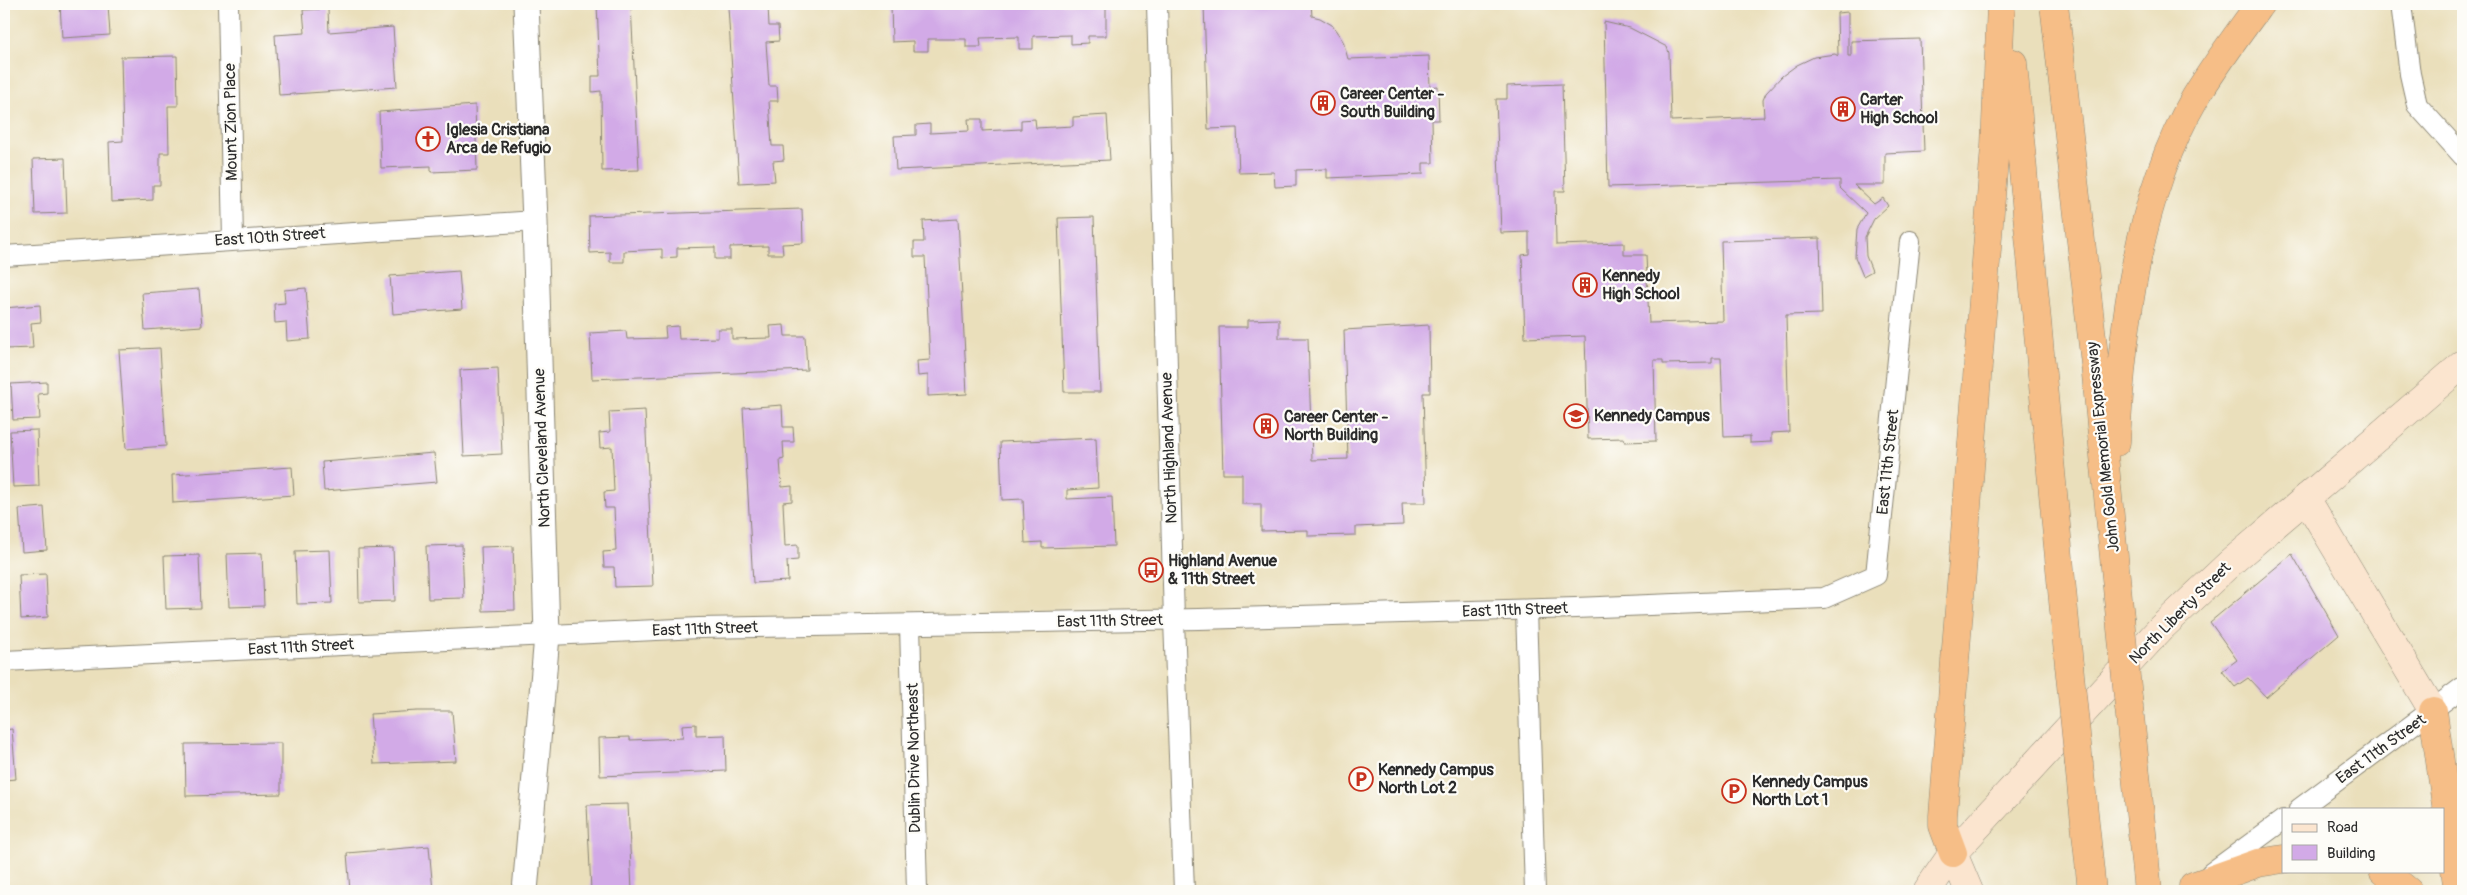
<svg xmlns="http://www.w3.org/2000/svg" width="2467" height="895" viewBox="0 0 2467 895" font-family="Pangolin,sans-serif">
  <rect width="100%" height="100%" fill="#fdfcf7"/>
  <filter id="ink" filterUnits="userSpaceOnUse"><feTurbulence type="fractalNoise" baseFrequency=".02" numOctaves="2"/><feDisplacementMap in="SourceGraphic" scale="10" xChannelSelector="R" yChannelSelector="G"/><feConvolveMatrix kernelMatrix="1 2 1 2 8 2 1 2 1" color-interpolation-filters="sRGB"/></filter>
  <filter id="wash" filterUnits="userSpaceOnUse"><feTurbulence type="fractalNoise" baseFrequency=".0096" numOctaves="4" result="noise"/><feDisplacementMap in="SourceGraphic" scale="20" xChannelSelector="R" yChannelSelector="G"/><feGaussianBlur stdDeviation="1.12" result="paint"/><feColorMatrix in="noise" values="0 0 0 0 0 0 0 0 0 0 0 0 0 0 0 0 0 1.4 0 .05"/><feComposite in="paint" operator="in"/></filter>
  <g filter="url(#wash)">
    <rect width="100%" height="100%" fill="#eadfbb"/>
    <g id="blocks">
      <!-- building -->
      <g fill="#d2aae7">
        <polygon points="60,4 108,4 110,35 62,38"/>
        <polygon points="597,4 631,4 639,170 602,171 601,91 592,92 592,76 600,76"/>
        <polygon points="891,4 1106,4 1106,36 1088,36 1088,43 1071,44 1071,35 1033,36 1033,49 1019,49 1019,37 980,38 981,47 966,47 966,39 928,39 928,51 913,51 913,41 892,42"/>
        <polygon points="1204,4 1311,4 1312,16 1320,18 1332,25 1343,41 1348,59 1429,56 1430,87 1438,86 1439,120 1432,120 1433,163 1423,163 1423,174 1327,178 1327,169 1296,170 1296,186 1275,187 1274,172 1239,173 1237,128 1208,129"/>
        <polygon points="768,5 769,26 778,26 779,41 766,42 769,86 777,86 778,101 769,101 772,146 783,146 784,160 773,161 775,181 739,183 728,7"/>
        <polygon points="328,9 329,32 393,27 397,87 279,95 275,35 305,33 303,10"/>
        <polygon points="1848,12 1848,56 1851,56 1851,41 1920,39 1924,151 1885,153 1885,185 1854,185 1874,204 1883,198 1888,206 1874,219 1865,237 1866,256 1872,271 1863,276 1855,257 1857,229 1866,213 1840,188 1840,180 1608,187 1604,22 1630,28 1667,47 1669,53 1671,121 1764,117 1763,100 1766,93 1782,76 1797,65 1814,57 1835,54 1838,56 1837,13"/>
        <polygon points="177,56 178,106 168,106 169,153 160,153 160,185 153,185 153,200 111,202 109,142 123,141 121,57"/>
        <polygon points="1562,84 1565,191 1555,191 1556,245 1624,243 1624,255 1646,255 1649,323 1723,321 1721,241 1820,238 1822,314 1786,315 1789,432 1771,433 1771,442 1750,443 1750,436 1724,437 1721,358 1712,358 1712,363 1663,364 1663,360 1654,360 1656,441 1625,442 1624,438 1588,439 1585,336 1525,338 1522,255 1529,254 1529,232 1501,233 1496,99 1507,99 1507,86"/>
        <polygon points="475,105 477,170 431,172 431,166 381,168 379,112"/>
        <polygon points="1107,115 1110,160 896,170 894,136 916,135 916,125 930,124 930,133 969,131 968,119 982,119 982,131 1021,129 1021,120 1035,119 1036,128 1073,126 1073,117"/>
        <polygon points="65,158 67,213 35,214 33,159"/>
        <polygon points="802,209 803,243 782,244 783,254 768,254 768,246 730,247 730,259 715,259 715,247 677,248 677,257 662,258 662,249 624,251 624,262 610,262 610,252 590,253 589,216"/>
        <polygon points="1094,217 1100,392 1064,392 1058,218"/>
        <polygon points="958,219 967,394 928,396 928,375 918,376 917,361 930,360 925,257 914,257 914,242 924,242 923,221"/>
        <polygon points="459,271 462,309 393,314 390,276"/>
        <polygon points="306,288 310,339 287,341 286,322 275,323 274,304 285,303 284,290"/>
        <polygon points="199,289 202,326 145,330 142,293"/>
        <polygon points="40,305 41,322 31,323 33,348 5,349 4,308"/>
        <polygon points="1279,319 1279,338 1308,338 1312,460 1348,459 1344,330 1429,325 1430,393 1423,393 1426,503 1402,503 1403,525 1356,527 1356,535 1308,536 1308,530 1261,531 1261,504 1242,504 1242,474 1223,474 1219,327 1248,327 1248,320"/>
        <polygon points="784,325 785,336 805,336 807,370 592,379 590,333 626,331 627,339 666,338 665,327 678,326 679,339 718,338 718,329 732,329 732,339 771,338 770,326"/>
        <polygon points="160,348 166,446 126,449 119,350"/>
        <polygon points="498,368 502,454 464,456 460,370"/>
        <polygon points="47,382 47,393 38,394 40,419 13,420 11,384"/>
        <polygon points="782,405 783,427 793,427 794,442 783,442 784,459 780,460 782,487 792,486 792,501 783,502 785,546 798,545 798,560 787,561 788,581 753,583 743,408"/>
        <polygon points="645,410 653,586 615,587 614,567 604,567 603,552 616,551 614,508 605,508 604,492 614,491 612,447 600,448 599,433 610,432 609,412"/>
        <polygon points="37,430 39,486 13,487 10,431"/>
        <polygon points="1096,438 1098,488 1067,490 1067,499 1112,497 1114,546 1042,548 1042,542 1025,543 1023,499 1002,500 1000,442"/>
        <polygon points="434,453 437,482 324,491 322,462"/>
        <polygon points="292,467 294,495 173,503 172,475"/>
        <polygon points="44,507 47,550 22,552 19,509"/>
        <polygon points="462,545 464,598 428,599 426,546"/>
        <polygon points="513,546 515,610 483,611 481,547"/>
        <polygon points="393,548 395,601 359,602 358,549"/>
        <polygon points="330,550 332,603 297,604 295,551"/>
        <polygon points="262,553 264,606 229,607 227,554"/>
        <polygon points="2292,554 2339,635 2266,697 2248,678 2235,687 2222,671 2237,660 2210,622"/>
        <polygon points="199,555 201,608 166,609 164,556"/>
        <polygon points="46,574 48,617 21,619 19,575"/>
        <polygon points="417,711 452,711 456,761 374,764 370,714"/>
        <polygon points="696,724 696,736 725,735 726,771 600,776 599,738 630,737 630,740 683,738 682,725"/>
        <polygon points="12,729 16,779 4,780 4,730"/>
        <polygon points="281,743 281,794 186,796 185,744"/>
        <polygon points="628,804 632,891 591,891 587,805"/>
        <polygon points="429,846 433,891 350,891 347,853"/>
      </g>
    </g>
  </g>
  <g filter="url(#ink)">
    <use href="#blocks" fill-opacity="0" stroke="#8a8573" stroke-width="1"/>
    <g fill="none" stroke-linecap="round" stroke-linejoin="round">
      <!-- minor casing -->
      <g stroke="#8a8573" stroke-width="22">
        <g id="minor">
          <polyline points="228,4 233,240"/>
          <polyline points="1157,4 1174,620 1184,891"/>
          <polyline points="2401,4 2410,74 2417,105 2463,156"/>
          <polyline points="4,256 535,221"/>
          <polyline points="1526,610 1535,891"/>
          <polyline points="910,625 917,891"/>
          <polyline points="4,661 699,628 1199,619 1575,608 1824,598 1876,575 1910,241"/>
          <polyline points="2299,809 2463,687"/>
          <polyline points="2211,873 2283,820"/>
        </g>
      </g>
      <!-- tertiary casing -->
      <g stroke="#8a8573" stroke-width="27">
        <polyline id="tertiary" points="525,891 547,636 535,221 526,4"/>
      </g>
      <!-- secondary casing -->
      <g stroke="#8a8573" stroke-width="29">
        <g id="secondary">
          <polyline points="2306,498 2433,711"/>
          <polyline points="1953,853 1969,891"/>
          <polyline points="1927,891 1953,853 2161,628 2229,564 2463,364"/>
        </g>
      </g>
      <!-- motorway casing -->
      <g stroke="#8a8573" stroke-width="29">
        <g id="motorway">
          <polyline points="2054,4 2095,364 2120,618"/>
          <polyline points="2013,63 2069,665"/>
          <path d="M2116,442c6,-114 21,-245 79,-344 20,-33 43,-64 65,-94"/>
          <polyline points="2129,707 2148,891"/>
          <polyline points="2433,711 2458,891"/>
          <polyline points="2079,764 2092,891"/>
          <polyline points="1953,853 1943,826 1943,816 1995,146 2001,4"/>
          <polyline points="2383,871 2408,891"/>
          <polyline points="2193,886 2258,863 2283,859"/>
        </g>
      </g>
      <!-- minor -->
      <use href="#minor" stroke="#fff" stroke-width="20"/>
      <!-- tertiary -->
      <use href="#tertiary" stroke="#fff" stroke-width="25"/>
      <!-- secondary -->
      <use href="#secondary" stroke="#fbe5cf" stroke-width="28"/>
      <!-- motorway -->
      <use href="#motorway" stroke="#f6be87" stroke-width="28"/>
      <!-- motorway-bridge casing -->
      <g stroke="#8a8573" stroke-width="29" stroke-linecap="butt">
        <g id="motorway-bridge">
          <polyline points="2120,618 2129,707"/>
          <polyline points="2069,665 2079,764"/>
        </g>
      </g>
      <!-- motorway-bridge -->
      <use href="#motorway-bridge" stroke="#f6be87" stroke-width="28"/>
    </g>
  </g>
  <!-- icons -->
  <defs>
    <g id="building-ring" transform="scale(1.25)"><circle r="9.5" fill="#fdfcf7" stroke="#c8321e" stroke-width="1.5"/><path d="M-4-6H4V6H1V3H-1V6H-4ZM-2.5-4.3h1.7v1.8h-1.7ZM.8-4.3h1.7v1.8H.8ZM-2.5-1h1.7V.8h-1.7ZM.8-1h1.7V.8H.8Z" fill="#c8321e"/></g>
    <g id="church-ring" transform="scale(1.25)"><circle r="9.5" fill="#fdfcf7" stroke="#c8321e" stroke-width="1.5"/><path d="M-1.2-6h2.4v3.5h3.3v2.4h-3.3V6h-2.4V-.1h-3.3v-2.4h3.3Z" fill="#c8321e"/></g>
    <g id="school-ring" transform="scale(1.25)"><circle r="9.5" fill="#fdfcf7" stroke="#c8321e" stroke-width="1.5"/><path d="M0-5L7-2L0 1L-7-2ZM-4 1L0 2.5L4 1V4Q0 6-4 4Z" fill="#c8321e"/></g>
    <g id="bus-ring" transform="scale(1.25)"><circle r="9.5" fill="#fdfcf7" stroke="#c8321e" stroke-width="1.5"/><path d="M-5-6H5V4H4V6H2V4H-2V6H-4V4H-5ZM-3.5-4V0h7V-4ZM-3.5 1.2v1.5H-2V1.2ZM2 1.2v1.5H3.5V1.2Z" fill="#c8321e"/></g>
    <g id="parking-ring" transform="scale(1.25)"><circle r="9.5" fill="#fdfcf7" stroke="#c8321e" stroke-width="1.5"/><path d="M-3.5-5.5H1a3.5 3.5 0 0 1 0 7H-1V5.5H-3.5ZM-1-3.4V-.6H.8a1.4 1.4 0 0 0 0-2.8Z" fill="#c8321e"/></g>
  </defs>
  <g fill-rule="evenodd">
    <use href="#building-ring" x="1323" y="103"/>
    <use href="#building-ring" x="1843" y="109"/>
    <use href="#church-ring" x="428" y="139"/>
    <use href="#building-ring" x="1585" y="285"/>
    <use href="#school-ring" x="1576" y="416"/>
    <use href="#building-ring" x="1266" y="426"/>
    <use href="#bus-ring" x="1151" y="570"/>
    <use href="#parking-ring" x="1361" y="779"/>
    <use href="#parking-ring" x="1734" y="791"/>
  </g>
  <g text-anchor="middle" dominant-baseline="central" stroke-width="4.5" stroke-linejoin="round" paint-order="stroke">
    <!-- poi labels -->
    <g font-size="16" font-weight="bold" fill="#2b2b2b" stroke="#fdfcf7" text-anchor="start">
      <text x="1340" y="94">Career Center -<tspan x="1340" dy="18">South Building</tspan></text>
      <text x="1860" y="100">Carter<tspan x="1860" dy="18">High School</tspan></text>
      <text x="446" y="130">Iglesia Cristiana<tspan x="446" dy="18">Arca de Refugio</tspan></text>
      <text x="1602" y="276">Kennedy<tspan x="1602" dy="18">High School</tspan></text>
      <text x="1594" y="416">Kennedy Campus</text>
      <text x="1284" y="417">Career Center -<tspan x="1284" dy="18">North Building</tspan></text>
      <text x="1168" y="561">Highland Avenue<tspan x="1168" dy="18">&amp; 11th Street</tspan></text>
      <text x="1378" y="770">Kennedy Campus<tspan x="1378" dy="18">North Lot 2</tspan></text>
      <text x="1752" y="782">Kennedy Campus<tspan x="1752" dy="18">North Lot 1</tspan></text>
    </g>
    <!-- street labels -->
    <g font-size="16" fill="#2b2b2b" stroke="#fdfcf7">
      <text transform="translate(231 122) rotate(-91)">Mount Zion Place</text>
      <text transform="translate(270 237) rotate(-4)">East 10th Street</text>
      <text transform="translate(2103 447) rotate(-96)">John Gold Memorial Expressway</text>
      <text transform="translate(542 448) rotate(-92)">North Cleveland Avenue</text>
      <text transform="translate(1169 448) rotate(-92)">North Highland Avenue</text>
      <text transform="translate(1888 462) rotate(-84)">East 11th Street</text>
      <text transform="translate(1515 610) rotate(-2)">East 11th Street</text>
      <text transform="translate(2180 613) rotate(-45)">North Liberty Street</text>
      <text transform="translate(1110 621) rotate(-1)">East 11th Street</text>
      <text transform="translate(705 629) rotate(-2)">East 11th Street</text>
      <text transform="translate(301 647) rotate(-3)">East 11th Street</text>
      <text transform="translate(2381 749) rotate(-36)">East 11th Street</text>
      <text transform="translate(914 758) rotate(-91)">Dublin Drive Northeast</text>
    </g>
  </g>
  <!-- margin -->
  <rect width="2467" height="895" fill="none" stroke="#fdfcf7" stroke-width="20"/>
  <!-- legend -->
  <rect x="2282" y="808" width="162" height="65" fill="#fdfcf7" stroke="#a9a8a5"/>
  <rect x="2292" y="824" width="25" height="8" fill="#fbe5cf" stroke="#a9a8a5"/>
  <text x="2327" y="832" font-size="15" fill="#2b2b2b">Road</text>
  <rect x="2292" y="845" width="25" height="15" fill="#d2aae7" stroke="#a9a8a5"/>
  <text x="2327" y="858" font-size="15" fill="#2b2b2b">Building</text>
</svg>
